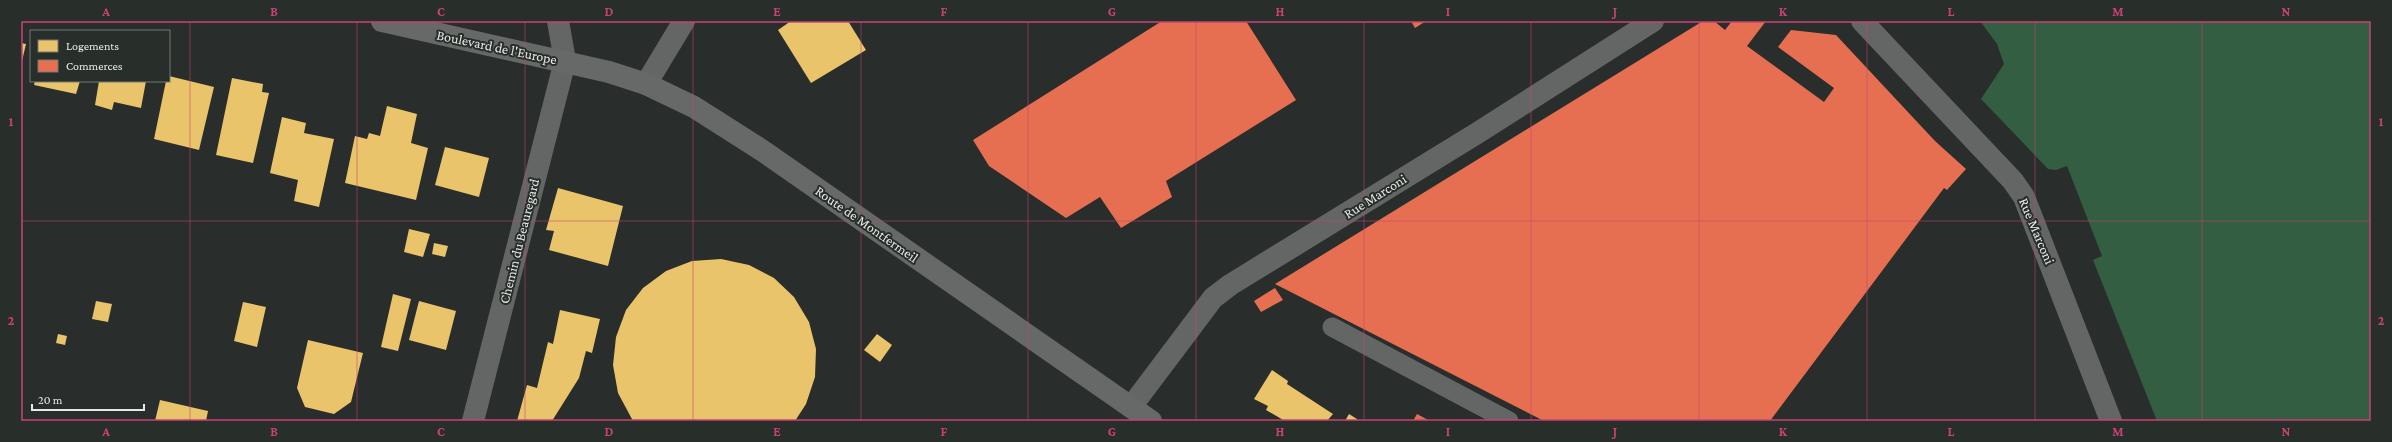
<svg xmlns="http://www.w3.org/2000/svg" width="2392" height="442" viewBox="0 0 2392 442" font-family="'Crimson Pro',serif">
  <rect width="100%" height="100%" fill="#292d2b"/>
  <!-- forest -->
  <polygon fill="#335e42" points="1980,21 2371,21 2371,421 2157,421 2093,260 2102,256 2067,166 2056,170 2048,169 1981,99 2004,64 1997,44"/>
  <!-- homes -->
  <g fill="#e9c46a">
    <polygon points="791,21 848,21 866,50 811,83 778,30"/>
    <polygon points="21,43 26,44 22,61 21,61"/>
    <polygon points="169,76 214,87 199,150 154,139 166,81 169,81"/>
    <polygon points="232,78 263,84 262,92 269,93 253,163 216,155"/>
    <polygon points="35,81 80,81 76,94 34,85"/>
    <polygon points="99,81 146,81 141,108 114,102 112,110 95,105"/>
    <polygon points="387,106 417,114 411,143 428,148 416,200 345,183 355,136 367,139 369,133 380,136"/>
    <polygon points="282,117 306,123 304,133 334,139 319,207 294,201 298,180 270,173"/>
    <polygon points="445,147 489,158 479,197 435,185"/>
    <polygon points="558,188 623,206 608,266 549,250 554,231 546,230"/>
    <polygon points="409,229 430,234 423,257 404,252"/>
    <polygon points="434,243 448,246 445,257 432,254"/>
    <polygon points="721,259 749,265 774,278 794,297 809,322 816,349 815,377 806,404 795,421 633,421 618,393 613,365 616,337 626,310 643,288 666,271 692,261"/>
    <polygon points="393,294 411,299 398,351 381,347"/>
    <polygon points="96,301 112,304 108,322 92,319"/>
    <polygon points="419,301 456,311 446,350 409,340"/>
    <polygon points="243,302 266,307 257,347 234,341"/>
    <polygon points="560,310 600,319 592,353 586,351 579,378 552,421 517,421 527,385 537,388 548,342 553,344"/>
    <polygon points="58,334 67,336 65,345 56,343"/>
    <polygon points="877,334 892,345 880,362 864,350"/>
    <polygon points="308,340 363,353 351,402 334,414 305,407 297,388"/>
    <polygon points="1272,370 1288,381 1287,384 1333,414 1327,421 1285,421 1266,410 1268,406 1254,399"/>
    <polygon points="160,400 208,411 206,421 155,421"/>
    <polygon points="1349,414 1360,421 1345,421"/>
  </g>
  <!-- shops -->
  <g fill="#e76f51">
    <polygon points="1162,21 1246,21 1296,100 1166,181 1172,197 1121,228 1100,197 1066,218 989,166 973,140"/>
    <polygon points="1411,21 1426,21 1415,28"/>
    <polygon points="1703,21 1714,21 1725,30 1732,21 1766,21 1747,46 1824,102 1834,88 1778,47 1791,30 1836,35 1935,141 1966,169 1947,190 1944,188 1770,421 1544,421 1275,284"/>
    <polygon points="1275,288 1283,300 1261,312 1254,301"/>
    <polygon points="1417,414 1430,421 1413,421"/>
  </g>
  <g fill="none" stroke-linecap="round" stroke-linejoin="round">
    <!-- service -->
    <polyline stroke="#646665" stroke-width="19" points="1332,327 1509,421"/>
    <!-- minor -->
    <g stroke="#646665" stroke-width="22">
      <polyline points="1862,21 2013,181 2024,197 2111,421"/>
      <polyline points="646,84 684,21"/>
      <polyline points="1131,407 1213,298 1230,285 1479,132 1653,21"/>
      <polyline points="473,421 565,61"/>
    </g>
    <!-- tertiary -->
    <polyline stroke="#646665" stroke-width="22" points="558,21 565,61"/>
    <!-- secondary -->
    <polyline stroke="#666967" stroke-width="22" points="382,21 609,72 646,84 694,107 763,151 1151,421"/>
  </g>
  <!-- grid -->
  <path fill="none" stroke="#c94277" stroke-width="1" stroke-opacity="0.55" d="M190,21v400M357,21v400M525,21v400M693,21v400M861,21v400M1028,21v400M1196,21v400M1364,21v400M1531,21v400M1699,21v400M1867,21v400M2035,21v400M2202,21v400M21,221h2350"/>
  <g text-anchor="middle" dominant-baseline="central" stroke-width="4" stroke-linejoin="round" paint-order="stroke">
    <!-- street labels -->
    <g font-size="14" fill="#e6e9e7" stroke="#282e2a">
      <text transform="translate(497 47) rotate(12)">Boulevard de l'Europe</text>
      <text transform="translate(1375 196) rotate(-32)">Rue Marconi</text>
      <text transform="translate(867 224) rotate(35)">Route de Montfermeil</text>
      <text transform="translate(2037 231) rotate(67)">Rue Marconi</text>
      <text transform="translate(519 241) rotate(-76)">Chemin du Beauregard</text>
    </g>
  </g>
  <!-- border -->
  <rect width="2392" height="442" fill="none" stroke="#282e2a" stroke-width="44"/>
  <!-- legend -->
  <rect x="30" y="30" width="140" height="52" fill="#282e2a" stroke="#747976"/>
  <rect x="38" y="40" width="20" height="12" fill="#e9c46a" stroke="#747976"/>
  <text x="66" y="50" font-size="12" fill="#e6e9e7">Logements</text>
  <rect x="38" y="60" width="20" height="12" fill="#e76f51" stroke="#747976"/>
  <text x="66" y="70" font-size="12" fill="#e6e9e7">Commerces</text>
  <!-- scale -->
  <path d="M32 404v6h112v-6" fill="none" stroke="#e6e9e7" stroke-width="2"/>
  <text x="38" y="404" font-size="12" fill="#e6e9e7" stroke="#282e2a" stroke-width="3" paint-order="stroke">20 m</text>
  <rect x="22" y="22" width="2348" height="398" fill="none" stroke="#c94277" stroke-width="1.5"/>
  <g font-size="13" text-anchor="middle" font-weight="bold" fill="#c94277">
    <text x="106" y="16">A</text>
    <text x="274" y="16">B</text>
    <text x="441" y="16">C</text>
    <text x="609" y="16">D</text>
    <text x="777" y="16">E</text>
    <text x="944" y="16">F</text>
    <text x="1112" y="16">G</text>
    <text x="1280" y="16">H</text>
    <text x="1448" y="16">I</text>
    <text x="1615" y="16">J</text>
    <text x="1783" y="16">K</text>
    <text x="1951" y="16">L</text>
    <text x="2118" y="16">M</text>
    <text x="2286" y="16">N</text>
    <text x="11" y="126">1</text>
    <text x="2381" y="126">1</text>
    <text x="11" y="325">2</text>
    <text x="2381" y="325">2</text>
    <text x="106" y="436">A</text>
    <text x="274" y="436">B</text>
    <text x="441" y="436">C</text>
    <text x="609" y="436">D</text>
    <text x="777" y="436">E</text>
    <text x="944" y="436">F</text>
    <text x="1112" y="436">G</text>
    <text x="1280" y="436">H</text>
    <text x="1448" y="436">I</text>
    <text x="1615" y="436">J</text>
    <text x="1783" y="436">K</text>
    <text x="1951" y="436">L</text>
    <text x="2118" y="436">M</text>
    <text x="2286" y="436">N</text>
  </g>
</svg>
